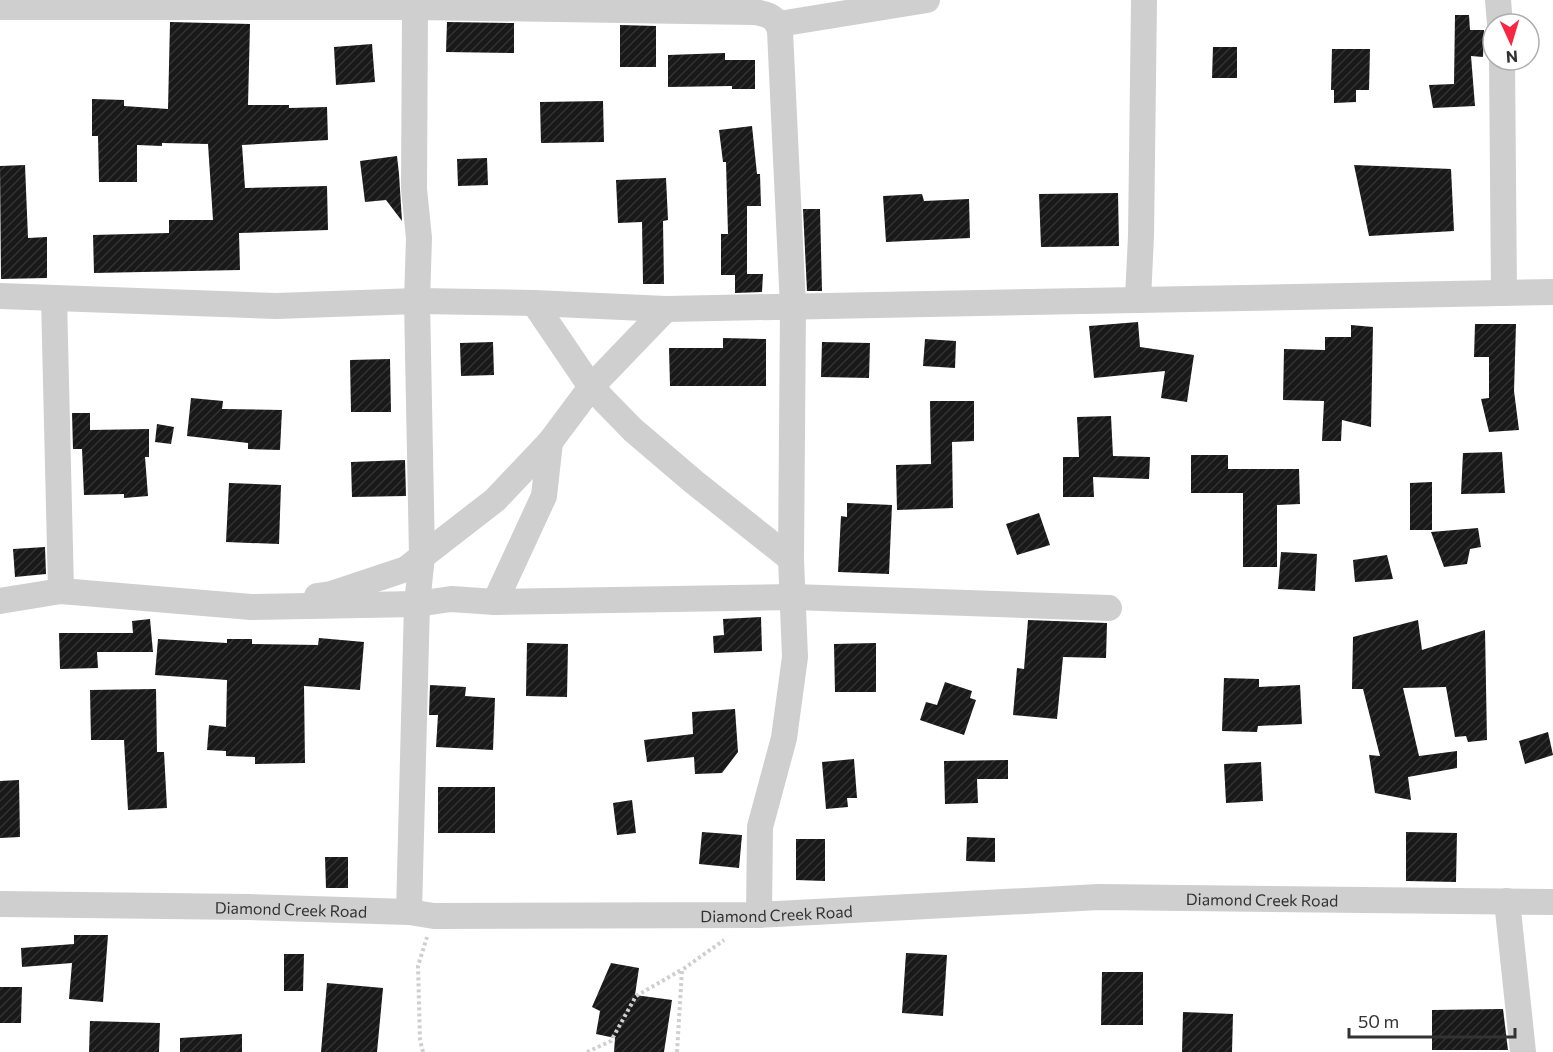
<svg xmlns="http://www.w3.org/2000/svg" width="1553" height="1052" viewBox="0 0 1553 1052" font-family="Commissioner,sans-serif">
  <defs>
    <pattern id="building-hatch" width="6" height="6" patternUnits="userSpaceOnUse" patternTransform="scale(1.5)"><rect width="6" height="6" fill="#191919"/><path d="M-1 1l2-2M0 6l6-6M5 7l2-2" fill="none" stroke="#323232"/></pattern>
  </defs>
  <rect width="100%" height="100%" fill="#fff"/>
  <!-- building -->
  <g fill="url(#building-hatch)">
    <polygon points="1455,15 1469,15 1470,30 1484,30 1483,57 1471,56 1475,106 1433,108 1429,85 1454,84"/>
    <polygon points="170,22 250,24 248,105 289,105 289,108 327,107 328,140 242,145 245,188 327,186 328,230 239,233 240,270 94,273 93,235 169,233 169,220 213,220 208,144 162,143 162,146 137,145 137,182 99,182 98,136 92,136 92,99 124,100 124,106 168,109"/>
    <polygon points="447,22 514,23 514,53 446,52"/>
    <polygon points="620,25 656,26 656,67 620,67"/>
    <polygon points="372,44 375,82 336,85 334,47"/>
    <polygon points="1213,47 1237,47 1237,78 1212,78"/>
    <polygon points="1332,49 1370,49 1369,90 1356,90 1356,102 1334,103 1334,90 1331,90"/>
    <polygon points="725,53 725,60 755,60 755,89 732,89 732,86 668,87 668,55"/>
    <polygon points="603,101 604,142 541,143 540,102"/>
    <polygon points="752,126 757,174 760,174 761,206 747,206 747,274 763,274 762,292 735,293 735,275 721,275 721,234 728,234 726,162 723,162 719,130"/>
    <polygon points="397,156 399,174 402,221 386,200 365,202 360,161"/>
    <polygon points="487,158 488,185 458,186 457,159"/>
    <polygon points="25,165 28,238 47,237 47,278 1,279 0,166"/>
    <polygon points="1354,165 1451,169 1454,231 1369,236"/>
    <polygon points="666,178 668,220 663,221 664,284 643,284 642,222 618,223 616,180"/>
    <polygon points="1118,193 1119,246 1041,247 1039,194"/>
    <polygon points="922,194 924,201 969,199 970,238 886,242 883,196"/>
    <polygon points="803,209 820,209 822,291 807,291"/>
    <polygon points="1138,322 1140,347 1194,355 1187,402 1161,398 1165,371 1094,378 1089,326"/>
    <polygon points="1475,324 1516,324 1514,391 1519,430 1489,432 1481,399 1489,398 1489,357 1474,357"/>
    <polygon points="1351,325 1373,327 1371,427 1342,420 1341,441 1322,441 1324,401 1283,400 1284,349 1325,350 1325,337 1351,337"/>
    <polygon points="723,338 766,339 766,386 670,386 669,348 723,348"/>
    <polygon points="925,339 956,341 955,368 923,366"/>
    <polygon points="493,342 494,375 461,376 460,343"/>
    <polygon points="822,342 870,343 869,378 821,377"/>
    <polygon points="390,359 391,412 351,412 350,360"/>
    <polygon points="191,398 223,401 222,409 282,410 280,450 248,449 248,443 187,436"/>
    <polygon points="930,401 974,401 974,441 952,442 953,508 897,510 896,465 931,464"/>
    <polygon points="72,413 90,413 90,430 149,429 149,457 145,457 148,496 124,498 124,494 84,495 82,449 73,449"/>
    <polygon points="1111,416 1113,456 1150,457 1149,479 1093,477 1094,497 1063,497 1063,457 1079,457 1077,417"/>
    <polygon points="157,424 174,427 171,444 155,442"/>
    <polygon points="1502,452 1505,493 1461,494 1463,453"/>
    <polygon points="1191,455 1228,455 1228,469 1299,469 1300,504 1277,505 1277,567 1243,567 1243,493 1191,493"/>
    <polygon points="405,460 406,496 352,497 351,462"/>
    <polygon points="1432,482 1432,530 1410,530 1410,483"/>
    <polygon points="229,483 281,485 279,544 226,542"/>
    <polygon points="847,503 892,505 889,574 838,572 841,516 847,517"/>
    <polygon points="1039,513 1050,545 1017,555 1006,524"/>
    <polygon points="1478,528 1481,547 1470,549 1467,564 1444,567 1431,532"/>
    <polygon points="45,547 46,574 15,577 13,549"/>
    <polygon points="1281,552 1317,554 1315,591 1278,589"/>
    <polygon points="1387,555 1393,579 1355,582 1353,560"/>
    <polygon points="761,617 762,651 714,653 713,636 724,635 723,619"/>
    <polygon points="150,619 153,652 97,652 98,668 60,669 59,633 133,633 132,621"/>
    <polygon points="1028,620 1107,623 1106,658 1063,657 1057,719 1013,715 1017,668 1024,669"/>
    <polygon points="1418,620 1422,650 1485,630 1487,740 1468,742 1466,736 1455,737 1446,687 1403,688 1419,756 1457,751 1457,768 1408,777 1411,800 1375,793 1369,755 1380,756 1363,689 1352,689 1353,637"/>
    <polygon points="319,638 364,642 360,690 304,686 305,763 255,764 255,757 226,756 226,751 207,750 209,725 226,727 227,680 155,675 158,639 227,643 227,639 252,639 252,644 318,645"/>
    <polygon points="527,643 568,644 567,697 526,696"/>
    <polygon points="876,643 876,692 835,692 834,644"/>
    <polygon points="1224,678 1259,679 1259,687 1300,685 1302,724 1258,726 1257,732 1222,731"/>
    <polygon points="945,682 972,691 970,698 976,700 964,735 920,720 926,702 937,705"/>
    <polygon points="430,685 466,687 465,696 495,698 493,750 436,747 438,715 429,715"/>
    <polygon points="156,689 157,752 164,752 167,808 128,810 124,740 91,740 90,690"/>
    <polygon points="735,709 738,752 722,773 695,774 694,757 647,762 644,740 693,734 692,712"/>
    <polygon points="1548,732 1553,755 1525,764 1519,741"/>
    <polygon points="854,759 857,798 847,798 848,807 826,809 822,762"/>
    <polygon points="1008,760 1008,779 977,779 978,803 945,804 944,761"/>
    <polygon points="1261,762 1263,801 1226,803 1224,764"/>
    <polygon points="19,780 20,837 0,838 0,781"/>
    <rect x="438" y="787" width="57" height="46"/>
    <polygon points="632,800 636,833 617,835 613,803"/>
    <polygon points="702,832 742,835 739,868 699,864"/>
    <polygon points="1406,832 1457,833 1456,882 1406,881"/>
    <polygon points="967,837 995,838 995,862 966,861"/>
    <polygon points="796,839 825,839 825,881 796,880"/>
    <polygon points="325,857 348,857 348,888 326,888"/>
    <polygon points="74,935 108,935 103,1002 69,999 72,963 22,967 21,948 74,944"/>
    <polygon points="906,953 947,955 943,1016 902,1013"/>
    <polygon points="284,954 304,954 303,991 284,991"/>
    <polygon points="611,963 639,968 635,995 672,1000 664,1052 614,1052 615,1038 596,1034 600,1011 592,1007"/>
    <polygon points="1102,972 1143,972 1143,1025 1101,1025"/>
    <polygon points="327,983 383,988 377,1052 321,1052"/>
    <polygon points="0,987 22,987 21,1023 0,1023"/>
    <polygon points="1503,1009 1508,1050 1432,1050 1432,1010"/>
    <polygon points="1183,1012 1233,1014 1232,1052 1182,1052"/>
    <polygon points="90,1021 160,1023 159,1052 89,1052"/>
    <polygon points="242,1034 242,1052 180,1052 180,1038"/>
  </g>
  <g fill="none" stroke-linecap="round" stroke-linejoin="round">
    <!-- path -->
    <g stroke="#cfcfcf" stroke-width="4" stroke-dasharray="3 3" stroke-linecap="butt">
      <polyline points="423,1052 420,1040 418,966 427,937"/>
      <polyline points="587,1052 611,1041 636,996 681,970"/>
      <polyline points="677,1052 682,970 724,940"/>
    </g>
    <!-- minor -->
    <g stroke="#cfcfcf" stroke-width="26">
      <polyline points="1498,0 1500,24"/>
      <path d="M0,7h415l339,5c14,2 23,5 26,19l13,276 -2,252 4,98 -11,81 -24,89 -1,88"/>
      <polyline points="415,7 414,189 419,238 417,301 534,303 666,309 1553,292"/>
      <polyline points="779,24 927,0"/>
      <polyline points="1502,60 1504,293"/>
      <polyline points="0,296 276,306 417,301 422,556 417,604 409,912"/>
      <polyline points="54,298 61,591"/>
      <polyline points="1138,299 1141,236 1144,0"/>
      <polyline points="534,303 591,387 633,430 694,482 791,559"/>
      <polyline points="317,596 331,594 406,569 495,500 550,442 591,387 666,309"/>
      <polyline points="0,601 61,591 251,607 417,604 451,599 495,602 793,597 1109,608"/>
      <polyline points="495,602 544,496 550,442"/>
      <polyline points="1507,901 1523,1052"/>
      <path id="s1" d="M0,904l248,3 161,5 25,4 325,-1 340,-18 454,5"/>
    </g>
  </g>
  <g text-anchor="middle" dominant-baseline="central" stroke-width="6" stroke-linejoin="round" paint-order="stroke">
    <!-- street labels -->
    <g font-size="16" fill="#323232" stroke="#fff">
      <text stroke="none"><textPath href="#s1" startOffset="1263">Diamond Creek Road</textPath></text>
      <text stroke="none"><textPath href="#s1" startOffset="291">Diamond Creek Road</textPath></text>
      <text stroke="none"><textPath href="#s1" startOffset="777">Diamond Creek Road</textPath></text>
    </g>
  </g>
  <!-- north arrow -->
  <g transform="translate(1511 42) rotate(176)"><circle r="28" fill="#ffffff" stroke="#adadad" stroke-width="1.5"/>
  <path d="M0-4.5L10 22L0 15L-10 22Z" fill="#f72642"/>
  <text y="-9" font-size="16" font-weight="bold" text-anchor="middle" fill="#323232">N</text>
  </g>
  <!-- scale -->
  <path d="M1349 1028v9h166v-9" fill="none" stroke="#323232" stroke-width="3"/>
  <text x="1358" y="1028" font-size="18" fill="#323232" stroke="#ffffff" stroke-width="4.5" paint-order="stroke">50 m</text>
</svg>
